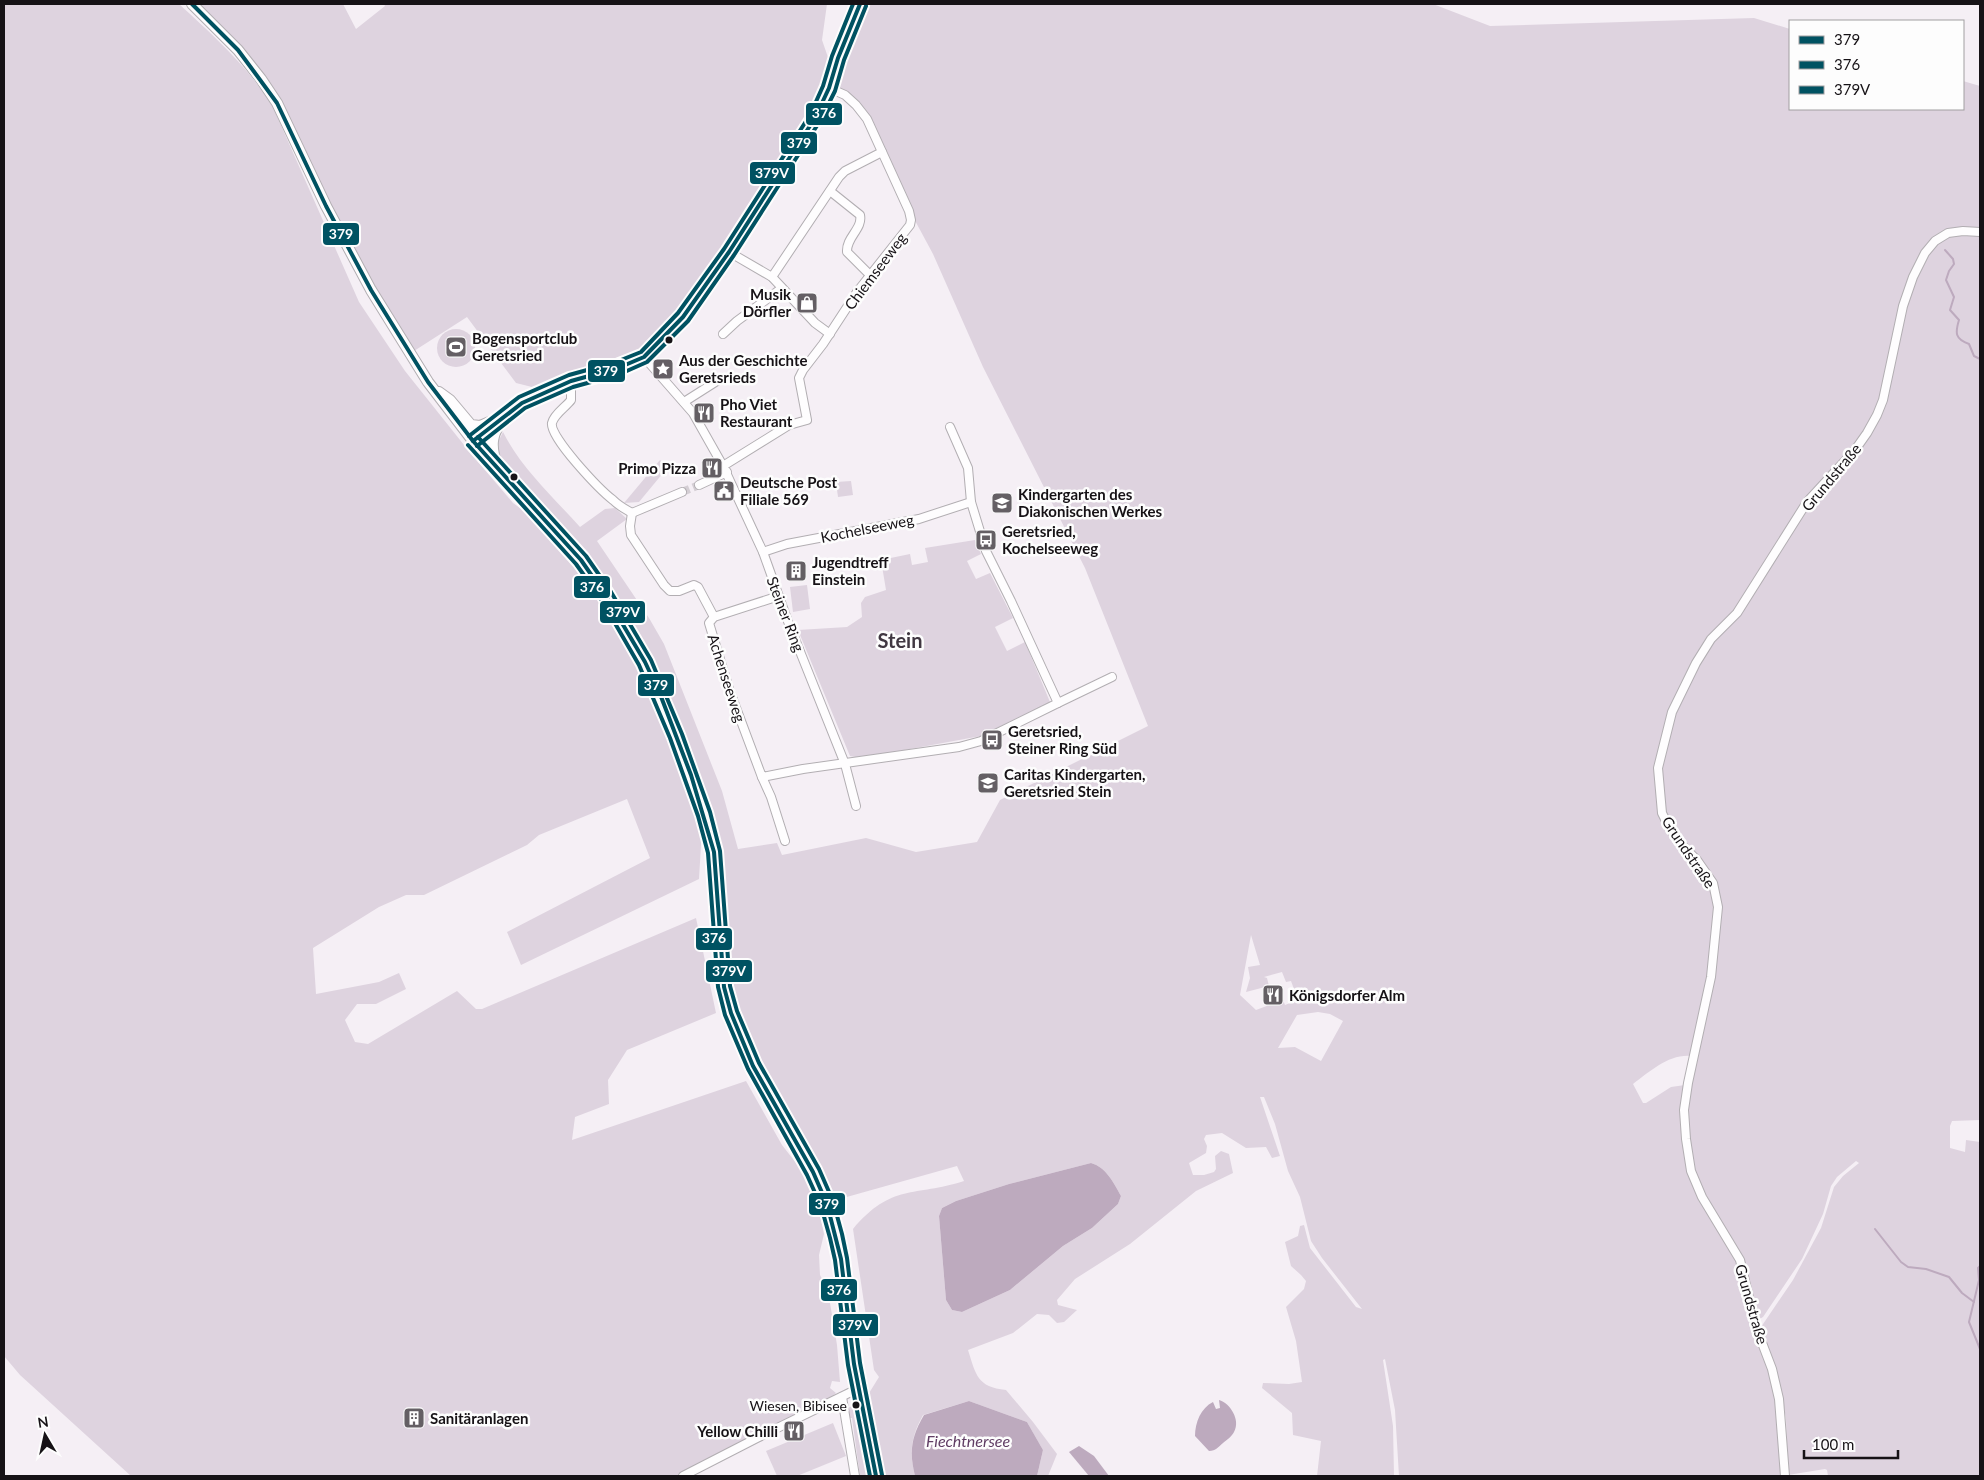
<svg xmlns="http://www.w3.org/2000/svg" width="1984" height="1480" viewBox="0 0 1984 1480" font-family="Lato,sans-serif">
  <rect width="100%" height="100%" fill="#f5eff5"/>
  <!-- green -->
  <g fill="#ded3df" fill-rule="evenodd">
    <path d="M4,4h175c34,31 68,62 93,101l87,197 46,69 63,79 45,53 25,18 32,36 22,30 51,91 23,54 8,10 28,86 -3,51 -178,86 -14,-33 143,-74 -23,-59 -88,36 -12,10 -103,50h-18l-27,12 -66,41 3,46 63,-12 20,-9 7,16 -30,15h-19l-12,16 10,22 13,2 89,-53 19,18h6l214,-91 20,95 -89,37 -19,30 1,24 -34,13 -3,23 174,-59 36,64 32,41 10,48 -5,21 1,20 8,16 9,54 3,37 -8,-1 -2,7 6,5 -9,9 -74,33 -76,41h-546l-111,-101 -16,-19z"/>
    <polygon points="195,4 343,4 356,29 385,6 384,4 827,4 822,40 831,66 823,90 812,115 724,252 684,309 655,344 643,354 616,366 532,387 516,383 467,317 414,351 373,288 329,205 279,102"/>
    <path d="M865,4h568l57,22 264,-8 36,11v80h173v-28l17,5v143c-16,-3 -30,-4 -44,6 -34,23 -43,118 -53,157 -6,22 -19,43 -32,61l4,3c13,-21 25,-41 33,-64 14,-46 16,-177 92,-157v885l-28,1 -2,5v22l15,4 1,-12 14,2v334h-152l-1,-6 -2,-1 -37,6 -2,-56 -4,-24 -23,-65 34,-50 28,-52 13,-41 9,-11 16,-13 -3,-2 -19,16 -6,9 -8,28 -21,45 -39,58 -5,3 -16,-58 -12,-24 -28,-48 -8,-24 -8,-53 11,-56c-25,-6 -45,13 -64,27l10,19h3l25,-16 14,-2 -3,28 4,47 12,35 31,51 11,26 15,63 12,28 10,28 6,85h-384l-4,-66 -10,-51 -2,1 10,66 1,50h-77l4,-35 -28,-6 -1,-22 -30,-25 1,-5 26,1 13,-2 -6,-41 -10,-34 18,-18 2,-8 -5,-6 -10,-9 -6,-24 13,-6 2,-10 4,-1 6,23 46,59 6,2 -40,-51 -11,-17 -11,-44 -12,-26 -13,-47 -11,-27h-4l20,59 -8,2 -6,-11 -20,1 -24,-15 -16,2 -2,4 3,7 -1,7 -17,10 4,12h11l10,-3 2,-3 -1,-13 6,-5 8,3 4,19 -37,18 -66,53 -55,35 -18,21 1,5 19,5 -13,12 -7,1 -8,-8 -12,-1 -24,19 -45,17c8,25 9,37 38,40l27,32 24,32 -9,22h-11l6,-26 -16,-28 -58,-21 -46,14c-12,22 -14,37 -8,61h-34l-15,-78 13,-21 -5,-7 -21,-141c39,-46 61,-32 111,-48l-7,-15 -121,34 -8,-5 -71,-131 -21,-52 -6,-25 -7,-95 2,-10 -5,-33 -15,-52 -23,-64 -31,-76 -39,-65 -28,-36 -49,-49 -20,-31 -16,-19 -2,-13 6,-12c18,36 51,66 77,95l25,-18 10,-1 12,11 -30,22 52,77 15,26 58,147 16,58 39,-6 5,12 84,-17 50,14 61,-10 23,-42 148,-74 -63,-158 -102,-201 -50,-113 -21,-39 -34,-79 -21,-32 -21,-17zM1251,935l9,30 -12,2 2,11 -4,14 23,-6 -2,-8 -3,-1 18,-5 4,10 5,-1 7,19 -13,5 -2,-5 -27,10 -16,-15zM1318,1012l12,2 13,7 -22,40 -26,-14 -17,1 19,-33zM1091,1163c15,4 23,20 30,33l-3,8 -26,24 -29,18 -53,44 -48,22 -10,-2 -6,-10 -7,-84 3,-8 14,-7 53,-17z"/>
    <circle cx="456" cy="348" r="19"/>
    <polygon points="660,460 668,467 639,502 624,503"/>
    <polygon points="851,481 853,495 838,497 836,482"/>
    <polygon points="975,540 981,554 967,561 976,579 990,573 1013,618 995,627 1007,651 1025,642 1050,702 981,736 861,758 850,756 798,630 847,627 862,617 861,603 865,597 886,590 881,560 910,554 912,565 928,562 925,548"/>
    <polygon points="807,585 810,609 793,612 790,587"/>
    <polygon points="854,1405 859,1415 871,1476 860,1476 852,1418 849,1418 848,1408"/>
    <polygon points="833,1423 846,1456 797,1476 777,1476 766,1451"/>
  </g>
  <!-- water -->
  <g fill="#bdaabe">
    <path d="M1091,1163c15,4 23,20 30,33l-3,8 -26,24 -29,18 -53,44 -48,22 -10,-2 -6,-10 -7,-84 3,-8 14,-7 53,-17z"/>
    <path d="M1219,1400c11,3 22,20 15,32 -2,4 -7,8 -11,11 -5,4 -7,8 -14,8l-14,-15c0,-14 6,-28 18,-34l3,7 4,-1z"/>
    <path d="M969,1401l58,21 16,28 -6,26h-122c-6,-24 -4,-39 9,-61z"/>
    <polygon points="1079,1446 1094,1456 1109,1476 1089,1476 1069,1452"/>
  </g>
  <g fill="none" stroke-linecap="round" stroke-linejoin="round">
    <!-- stream -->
    <g stroke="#bdaabe" stroke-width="2">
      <path d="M1945,250l8,9 1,5 -5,7 -3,9 8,17 -4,13 9,10c-4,13 -4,19 10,24l5,12 6,3"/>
      <polyline points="1875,1229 1901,1262 1908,1267 1926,1269 1949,1277 1962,1293 1974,1302"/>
      <polyline points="1980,1266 1978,1268 1979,1280 1969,1322 1980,1349"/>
    </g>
    <!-- minor-tunnel -->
    <polyline stroke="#d4ced4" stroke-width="8" stroke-dasharray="8 4" stroke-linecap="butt" points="682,492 699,485"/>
    <!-- minor casing -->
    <g stroke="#b2aeb2" stroke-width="10">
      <g id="minor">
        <path d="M830,191l30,24c3,14 -14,22 -13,37l23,23"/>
        <polyline points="729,252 772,277 815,323 830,334"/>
        <polyline points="772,277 839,177 845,171 882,152"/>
        <polyline points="723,334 737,321 782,288"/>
        <polyline points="644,357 693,413 723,466 763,552 787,619 845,764 856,806"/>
        <path d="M571,381v19c-5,7 -17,14 -19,23 -3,14 48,67 61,77 6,6 12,9 19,13"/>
        <polyline points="684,402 717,381"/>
        <polyline points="506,415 522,403 561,385 618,368 644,357 656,346 683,317 729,252 815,118 829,88 838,58 860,4"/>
        <polyline points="723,466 789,425 807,420 799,378 803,370 823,344 857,292 910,225 911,220 909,211 867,119 856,105 845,95 829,88"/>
        <polyline points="699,485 727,472"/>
        <polyline points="632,513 630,526 631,535 664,585 670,591 679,591 694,585 698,587 714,617"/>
        <polyline points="632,513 682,492"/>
        <polyline points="763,552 787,544 919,519 971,502"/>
        <polyline points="779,596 714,617 709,623 729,689 762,777 803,769 959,747 981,741 1058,703 1011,601 986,551 971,502 968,468 950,427"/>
        <polyline points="1058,703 1112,677"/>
        <polyline points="762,777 771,797 785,841"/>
        <polyline points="842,1397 855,1476"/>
        <polyline points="683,1476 757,1438 851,1392 861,1390"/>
        <polyline points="1785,1476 1779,1399 1772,1369 1756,1327 1740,1260 1702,1197 1691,1171 1686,1139 1684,1110 1688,1083 1711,977 1718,907 1713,883 1697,860 1680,843 1669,827 1662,813 1658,768 1672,712 1696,663 1711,639 1737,613 1807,502 1855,450 1867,433 1877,415 1883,400 1903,306 1913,277 1925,253 1935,241 1948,233 1963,231 1980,232"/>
      </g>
    </g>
    <!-- major casing -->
    <g stroke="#b2aeb2" stroke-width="12">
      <g id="major">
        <polyline points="192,4 238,50 261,79 277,103 326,206 371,290 428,382 473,441 581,560 606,596 645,662 660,694 691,775 704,814 714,852 724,987 731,1013 753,1066 813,1172 827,1204 841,1259 854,1364 876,1476"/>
        <polyline points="439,392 450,400 471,425 480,426 506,415"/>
        <polyline points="473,441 494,424"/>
        <path d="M497,465c-7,-19 -6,-32 8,-48"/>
      </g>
    </g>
    <!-- minor -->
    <use href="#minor" stroke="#fefdfe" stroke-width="8"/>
    <!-- major -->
    <use href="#major" stroke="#fefdfe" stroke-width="10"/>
    <!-- bus-1 casing -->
    <g stroke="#fdfdfd" stroke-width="8">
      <g id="bus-1">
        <polyline points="192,4 238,50 277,103 326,206 371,290 428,382 473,441 581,560 606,596 645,662 660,694 691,775 714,852 724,987 731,1013 753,1066 813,1172 827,1204 841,1259 854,1364 876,1476"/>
        <polyline points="473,441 522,403 571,381 618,368 644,357 683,317 729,252 815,118 829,88 838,58 860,4"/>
      </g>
    </g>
    <!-- bus-2 casing -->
    <g stroke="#fdfdfd" stroke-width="8">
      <g id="bus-2">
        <polyline points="468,445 576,564 601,599 639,665 670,738 698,816 708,853 718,987 725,1015 748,1069 807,1175 821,1206 830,1238 835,1260 848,1365 870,1476"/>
        <polyline points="477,446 525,408 573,387 620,374 647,362 688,321 734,255 820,121 835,91 844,60 866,6"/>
      </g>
    </g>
    <!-- bus-3 casing -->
    <g stroke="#fdfdfd" stroke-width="8">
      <g id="bus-3">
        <polyline points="469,436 519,397 569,375 616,362 641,352 678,313 724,249 810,115 823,86 832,56 853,4"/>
        <polyline points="478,437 586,556 611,592 651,660 682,734 710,812 720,851 730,986 737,1011 759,1063 819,1169 833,1201 842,1234 847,1258 860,1363 882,1475"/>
      </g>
    </g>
    <!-- bus-1 -->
    <use href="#bus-1" stroke="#005262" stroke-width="4"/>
    <!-- bus-2 -->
    <use href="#bus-2" stroke="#005262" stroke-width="4"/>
    <!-- bus-3 -->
    <use href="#bus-3" stroke="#005262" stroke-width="4"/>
  </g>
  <!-- icons -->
  <defs>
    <g id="shop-square" transform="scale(1.125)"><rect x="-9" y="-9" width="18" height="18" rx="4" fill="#645f64" stroke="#fdfdfd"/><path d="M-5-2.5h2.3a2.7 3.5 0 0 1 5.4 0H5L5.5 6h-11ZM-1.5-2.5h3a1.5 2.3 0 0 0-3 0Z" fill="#fff"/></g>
    <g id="stadium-square" transform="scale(1.125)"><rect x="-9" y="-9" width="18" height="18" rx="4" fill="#645f64" stroke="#fdfdfd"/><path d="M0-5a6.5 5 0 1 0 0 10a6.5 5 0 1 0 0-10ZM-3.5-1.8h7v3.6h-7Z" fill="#fff"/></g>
    <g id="sight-square" transform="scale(1.125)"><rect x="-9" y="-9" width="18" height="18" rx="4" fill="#645f64" stroke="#fdfdfd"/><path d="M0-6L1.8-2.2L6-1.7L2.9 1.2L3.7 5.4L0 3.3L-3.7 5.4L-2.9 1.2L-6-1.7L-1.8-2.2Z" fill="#fff"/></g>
    <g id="restaurant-square" transform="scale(1.125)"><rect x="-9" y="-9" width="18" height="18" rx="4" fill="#645f64" stroke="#fdfdfd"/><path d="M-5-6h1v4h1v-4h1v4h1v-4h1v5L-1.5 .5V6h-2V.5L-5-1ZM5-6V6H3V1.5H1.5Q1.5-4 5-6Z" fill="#fff"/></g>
    <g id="civic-square" transform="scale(1.125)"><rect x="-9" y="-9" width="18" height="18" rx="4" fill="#645f64" stroke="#fdfdfd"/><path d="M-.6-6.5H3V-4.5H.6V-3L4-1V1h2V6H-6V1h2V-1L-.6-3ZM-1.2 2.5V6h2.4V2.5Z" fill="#fff"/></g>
    <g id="school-square" transform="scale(1.125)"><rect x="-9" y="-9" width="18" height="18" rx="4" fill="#645f64" stroke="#fdfdfd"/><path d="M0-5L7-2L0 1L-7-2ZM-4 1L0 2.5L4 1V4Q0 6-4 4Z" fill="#fff"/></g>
    <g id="bus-square" transform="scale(1.125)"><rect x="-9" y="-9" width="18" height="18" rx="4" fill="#645f64" stroke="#fdfdfd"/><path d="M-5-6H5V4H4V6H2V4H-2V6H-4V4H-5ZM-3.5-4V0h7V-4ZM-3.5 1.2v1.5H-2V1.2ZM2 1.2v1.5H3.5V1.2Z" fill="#fff"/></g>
    <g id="building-square" transform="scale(1.125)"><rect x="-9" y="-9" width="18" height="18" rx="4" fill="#645f64" stroke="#fdfdfd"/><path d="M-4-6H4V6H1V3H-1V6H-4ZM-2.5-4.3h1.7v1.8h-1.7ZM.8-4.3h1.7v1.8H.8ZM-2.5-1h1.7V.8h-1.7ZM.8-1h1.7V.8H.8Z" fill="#fff"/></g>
  </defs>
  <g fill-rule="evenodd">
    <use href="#shop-square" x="807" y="303"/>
    <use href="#stadium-square" x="456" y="347"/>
    <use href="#sight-square" x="663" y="369"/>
    <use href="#restaurant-square" x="704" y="413"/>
    <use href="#restaurant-square" x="712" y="468"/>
    <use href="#civic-square" x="724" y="491"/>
    <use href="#school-square" x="1002" y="503"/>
    <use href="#bus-square" x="986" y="540"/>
    <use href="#building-square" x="796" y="571"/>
    <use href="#bus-square" x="992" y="740"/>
    <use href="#school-square" x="988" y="783"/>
    <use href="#restaurant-square" x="1273" y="995"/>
    <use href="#building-square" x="414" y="1418"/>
    <use href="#restaurant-square" x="794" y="1431"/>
  </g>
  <!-- markers -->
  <g fill="#161216" stroke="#fdfdfd" stroke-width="2">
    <circle cx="669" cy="340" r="4.5"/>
    <circle cx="514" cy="477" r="4.5"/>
    <circle cx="856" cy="1405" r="4.5"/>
  </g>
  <g text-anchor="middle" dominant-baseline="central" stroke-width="5" stroke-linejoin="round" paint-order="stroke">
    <!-- bus labels -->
    <g font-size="14" fill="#161216" stroke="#fdfdfd" text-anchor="end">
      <text x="847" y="1405">Wiesen, Bibisee</text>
    </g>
    <!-- street labels -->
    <g font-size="15" fill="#161216" stroke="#fdfdfd">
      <text transform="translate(875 271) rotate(-53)">Chiemseeweg</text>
      <text transform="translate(1831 477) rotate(-50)">Grundstraße</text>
      <text transform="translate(867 528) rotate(-11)">Kochelseeweg</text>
      <text transform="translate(786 614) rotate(69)">Steiner Ring</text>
      <text transform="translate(727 678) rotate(72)">Achenseeweg</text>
      <text transform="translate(1689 852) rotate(56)">Grundstraße</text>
      <text transform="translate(1752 1304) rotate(74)">Grundstraße</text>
    </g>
    <!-- poi labels -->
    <g font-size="15" font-weight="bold" fill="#161216" stroke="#fdfdfd" text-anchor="start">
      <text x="791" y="294" text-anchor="end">Musik<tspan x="791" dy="17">Dörfler</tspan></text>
      <text x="472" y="338">Bogensportclub<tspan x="472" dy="17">Geretsried</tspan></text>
      <text x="679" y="360">Aus der Geschichte<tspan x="679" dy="17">Geretsrieds</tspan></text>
      <text x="720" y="404">Pho Viet<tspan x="720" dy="17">Restaurant</tspan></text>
      <text x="696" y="468" text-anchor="end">Primo Pizza</text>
      <text x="740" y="482">Deutsche Post<tspan x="740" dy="17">Filiale 569</tspan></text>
      <text x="1018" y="494">Kindergarten des<tspan x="1018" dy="17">Diakonischen Werkes</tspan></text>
      <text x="1002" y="531">Geretsried,<tspan x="1002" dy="17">Kochelseeweg</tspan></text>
      <text x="812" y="562">Jugendtreff<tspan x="812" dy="17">Einstein</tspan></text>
      <text x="1008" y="731">Geretsried,<tspan x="1008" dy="17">Steiner Ring Süd</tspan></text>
      <text x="1004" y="774">Caritas Kindergarten,<tspan x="1004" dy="17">Geretsried Stein</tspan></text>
      <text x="1289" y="995">Königsdorfer Alm</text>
      <text x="430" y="1418">Sanitäranlagen</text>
      <text x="778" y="1431" text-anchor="end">Yellow Chilli</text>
    </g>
    <!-- water labels -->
    <g font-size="16" font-style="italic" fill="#603d64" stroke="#fdfdfd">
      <text x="968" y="1440">Fiechtnersee</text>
    </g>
    <!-- district labels -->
    <g font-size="20" font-weight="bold" fill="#403741" stroke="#fdfdfd">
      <text x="900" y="640">Stein</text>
    </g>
  </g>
  <g stroke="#fdfdfd" stroke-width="2">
    <rect x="805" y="102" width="38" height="24" rx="5" fill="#005262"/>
    <rect x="780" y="131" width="38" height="24" rx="5" fill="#005262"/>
    <rect x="749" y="161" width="47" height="24" rx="5" fill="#005262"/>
    <rect x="322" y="222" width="38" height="24" rx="5" fill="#005262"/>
    <rect x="587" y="359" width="39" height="24" rx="5" fill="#005262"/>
    <rect x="573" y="575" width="38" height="24" rx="5" fill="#005262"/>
    <rect x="599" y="600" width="47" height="24" rx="5" fill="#005262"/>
    <rect x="637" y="673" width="38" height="24" rx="5" fill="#005262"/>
    <rect x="695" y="927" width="38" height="24" rx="5" fill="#005262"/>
    <rect x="705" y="959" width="48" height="24" rx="5" fill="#005262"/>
    <rect x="808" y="1192" width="38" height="24" rx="5" fill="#005262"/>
    <rect x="820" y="1278" width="38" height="24" rx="5" fill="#005262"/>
    <rect x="832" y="1313" width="47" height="24" rx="5" fill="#005262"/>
  </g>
  <g font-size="14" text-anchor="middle" font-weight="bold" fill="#fff">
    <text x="824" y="118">376</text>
    <text x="799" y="148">379</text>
    <text x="772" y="178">379V</text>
    <text x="341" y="239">379</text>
    <text x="606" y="376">379</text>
    <text x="592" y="592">376</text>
    <text x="623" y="617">379V</text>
    <text x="656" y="690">379</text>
    <text x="714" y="943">376</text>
    <text x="729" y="976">379V</text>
    <text x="827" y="1209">379</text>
    <text x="839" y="1295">376</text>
    <text x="855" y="1330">379V</text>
  </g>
  <!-- border -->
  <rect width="1984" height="1480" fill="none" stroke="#161216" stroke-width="10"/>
  <!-- legend -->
  <rect x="1789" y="20" width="175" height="90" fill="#fdfdfd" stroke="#a19fa1"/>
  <rect x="1799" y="36" width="25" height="8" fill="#005262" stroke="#a19fa1"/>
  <text x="1834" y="45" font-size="15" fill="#161216">379</text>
  <rect x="1799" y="61" width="25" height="8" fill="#005262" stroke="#a19fa1"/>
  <text x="1834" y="70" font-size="15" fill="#161216">376</text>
  <rect x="1799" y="86" width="25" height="8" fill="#005262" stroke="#a19fa1"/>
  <text x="1834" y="95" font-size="15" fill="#161216">379V</text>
  <!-- north arrow -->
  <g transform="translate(45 1435) rotate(351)" stroke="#fdfdfd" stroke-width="4" paint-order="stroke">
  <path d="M0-4L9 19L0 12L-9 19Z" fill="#161216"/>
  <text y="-8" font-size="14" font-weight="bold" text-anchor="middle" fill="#161216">N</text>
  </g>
  <!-- scale -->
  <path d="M1804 1450v8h94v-8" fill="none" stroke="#161216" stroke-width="2.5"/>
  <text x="1812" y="1450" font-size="15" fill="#161216" stroke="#fdfdfd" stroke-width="4" paint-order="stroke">100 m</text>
</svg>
